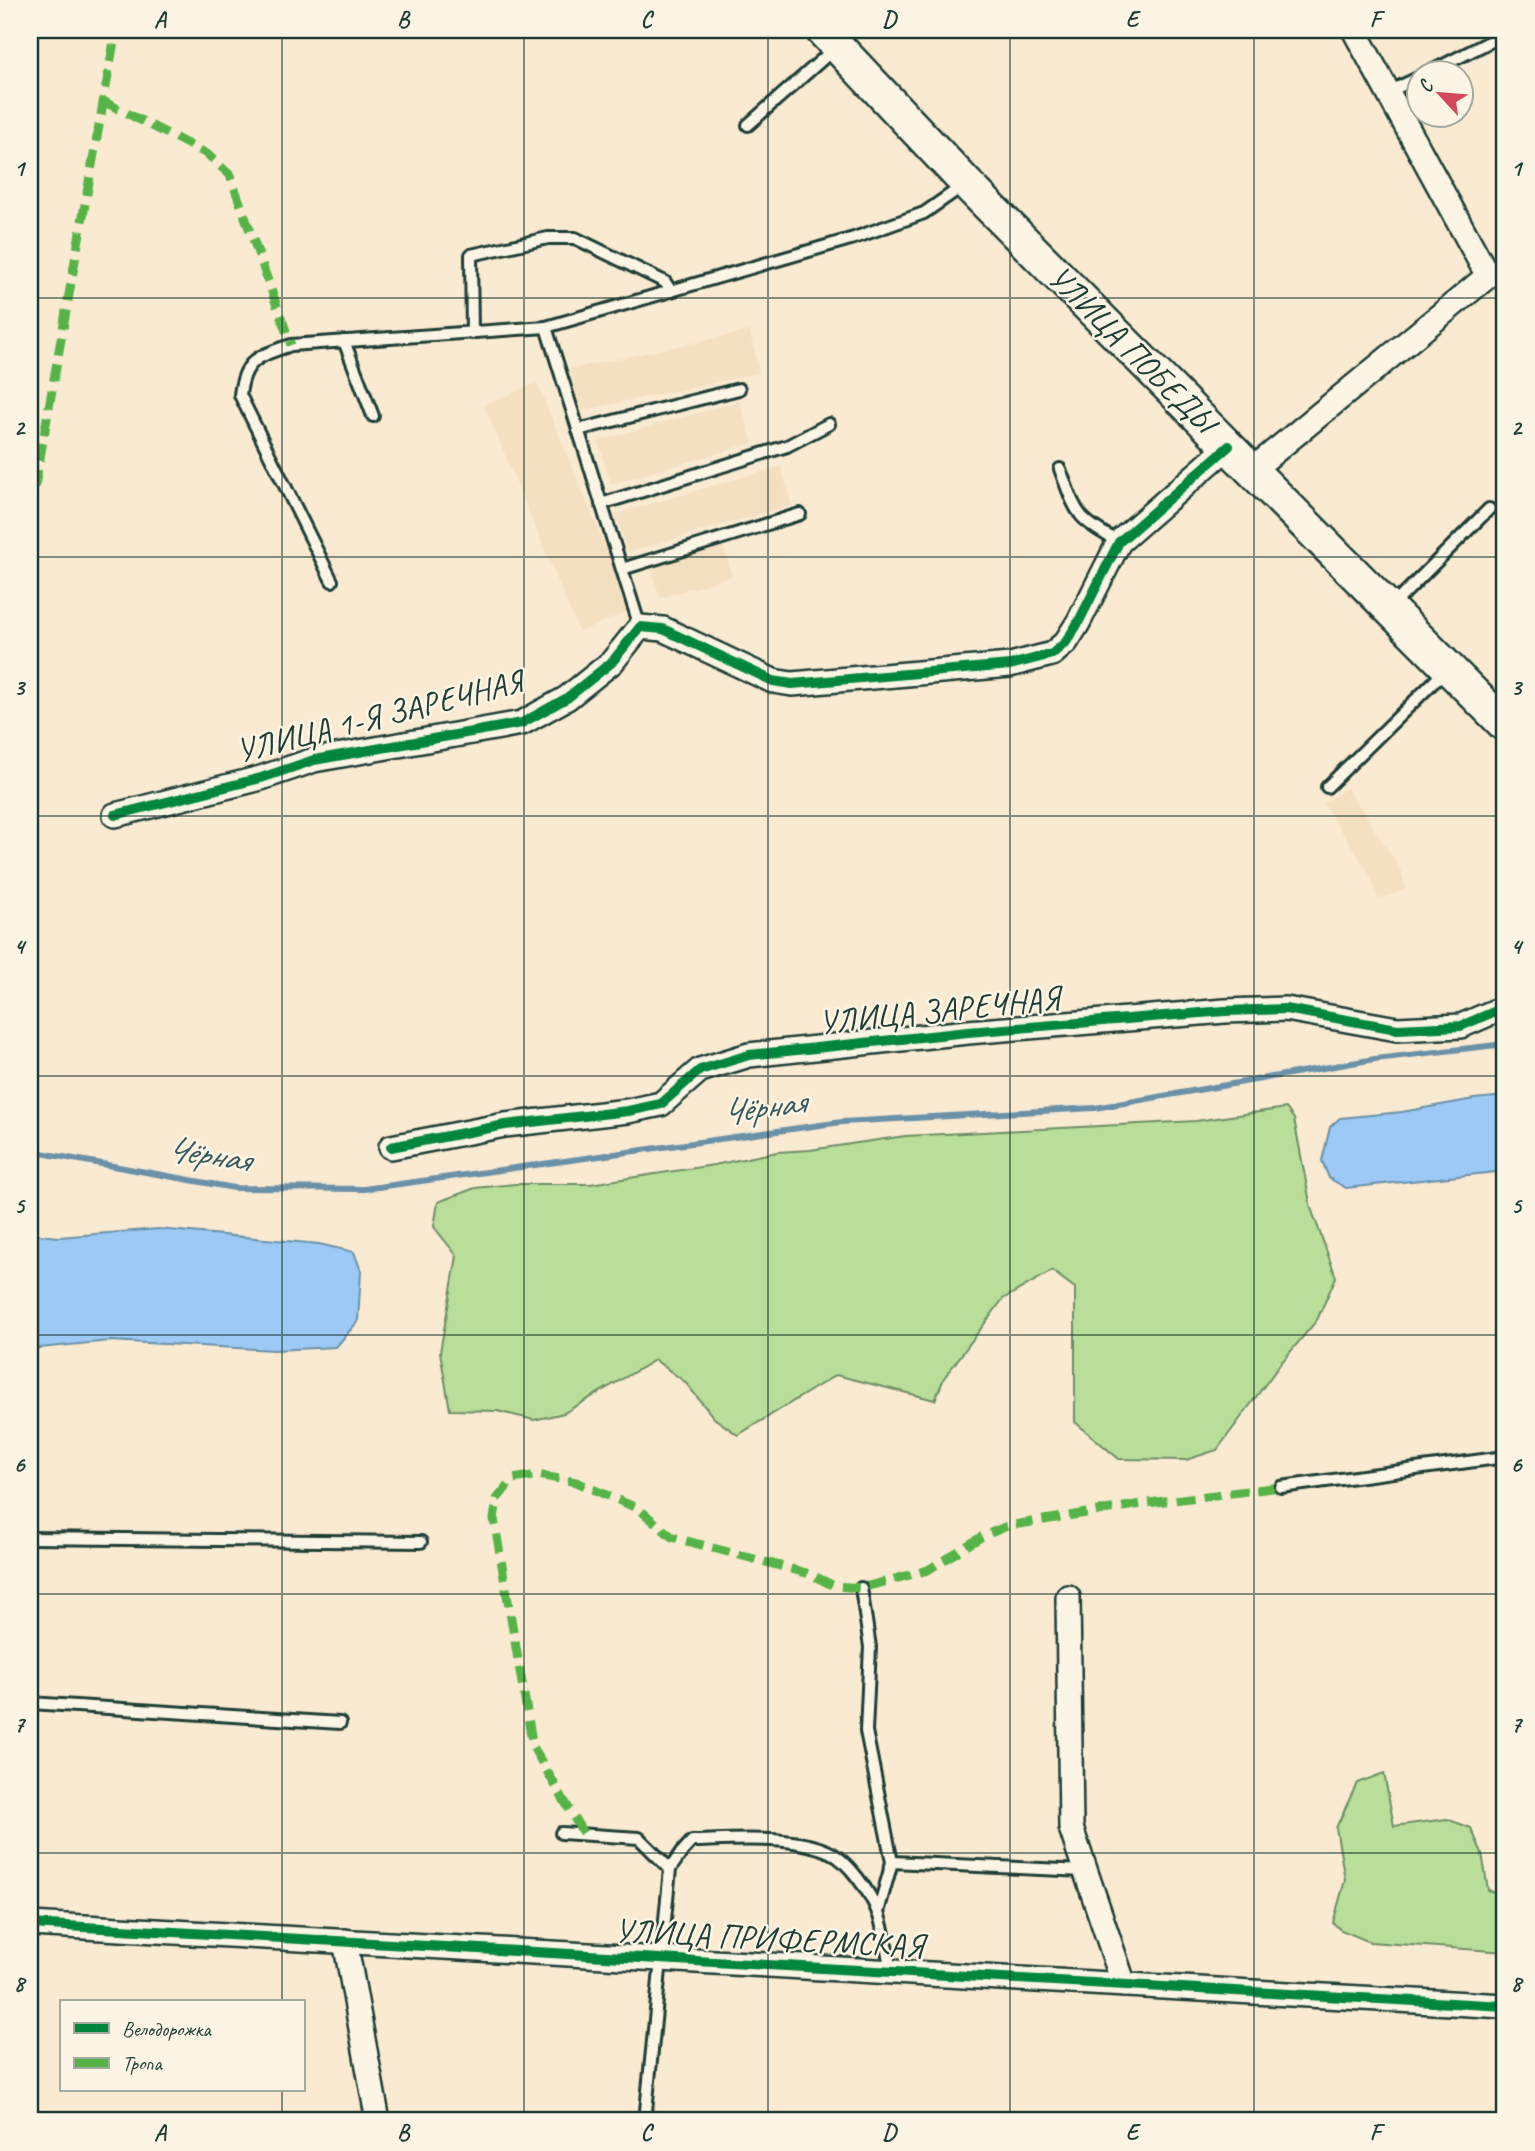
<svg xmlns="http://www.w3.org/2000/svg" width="1535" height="2151" viewBox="0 0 1535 2151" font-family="Caveat,sans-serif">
  <rect width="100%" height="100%" fill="#faead2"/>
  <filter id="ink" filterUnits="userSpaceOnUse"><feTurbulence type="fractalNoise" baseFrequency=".0143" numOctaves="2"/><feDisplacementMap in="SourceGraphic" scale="14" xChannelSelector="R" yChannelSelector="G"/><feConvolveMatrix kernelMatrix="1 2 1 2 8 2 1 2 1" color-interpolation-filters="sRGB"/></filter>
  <g filter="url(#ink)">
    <!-- built -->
    <g fill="#f4dfc1">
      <polygon points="750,331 759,373 579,411 570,369"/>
      <polygon points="537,383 632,610 579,632 484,405"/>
      <polygon points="739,401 753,443 611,484 598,441"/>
      <polygon points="781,466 792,505 628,552 616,514"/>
      <polygon points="722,541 732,576 660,598 649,562"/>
      <polygon points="1347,788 1400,868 1406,889 1378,899 1372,878 1323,803"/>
    </g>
    <!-- green -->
    <g fill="#b8de99" stroke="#6c8e66" stroke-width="2">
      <polygon points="1286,1108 1294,1119 1311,1208 1336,1277 1317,1320 1281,1363 1217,1450 1186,1460 1119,1459 1075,1422 1075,1288 1052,1271 1003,1299 944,1378 935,1400 836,1375 738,1435 714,1418 685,1382 655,1360 564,1413 534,1420 497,1411 450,1410 440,1352 457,1256 434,1227 438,1202 475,1188 515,1184 590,1184 714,1165 777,1152 810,1150 905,1136 1196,1121"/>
      <polygon points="1384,1773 1394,1826 1447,1819 1471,1828 1482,1853 1488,1890 1505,1896 1505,1952 1370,1942 1341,1930 1333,1923 1345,1880 1336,1828 1357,1783"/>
    </g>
    <!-- water -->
    <g fill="#9cc9f6" stroke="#6a91a8" stroke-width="2">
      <polygon points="1505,1096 1505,1171 1346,1188 1329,1178 1322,1161 1330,1127 1340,1118 1402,1112 1474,1099"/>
      <polygon points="158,1229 319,1244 354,1252 361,1271 358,1321 336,1347 274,1350 110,1341 30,1349 30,1234 59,1237"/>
    </g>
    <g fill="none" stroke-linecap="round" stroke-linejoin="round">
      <!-- stream -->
      <polyline stroke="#6a91a8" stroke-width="6" points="30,1151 234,1188 364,1189 842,1122 1095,1108 1375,1059 1505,1044"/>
      <!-- lane casing -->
      <g stroke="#1f3d34" stroke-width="16">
        <g id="lane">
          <polyline points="1426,74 1505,34"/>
          <polyline points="1388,92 1420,77"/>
          <polyline points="748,125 834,49"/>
          <polyline points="546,327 640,627"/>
          <polyline points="472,333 471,255 548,238 575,238 665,282 671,291"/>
          <polyline points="344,341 373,416"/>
          <polyline points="578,430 739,389"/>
          <path d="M1060,469c17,45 15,49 59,73"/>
          <polyline points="601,504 787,446 829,424"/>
          <polyline points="622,569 800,514"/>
          <path d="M332,581l-92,-186c4,-36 19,-39 51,-50l255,-18 308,-89 70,-25 40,-28"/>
          <polyline points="1392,606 1489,509"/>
          <polyline points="1327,787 1447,669"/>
          <polyline points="1281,1487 1505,1457"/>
          <polyline points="30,1538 421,1542"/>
          <polyline points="861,1588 870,1647 866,1731 892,1862 878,1912"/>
          <polyline points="30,1703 340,1723"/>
          <polyline points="561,1833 639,1838 670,1869"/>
          <polyline points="892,1862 1085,1871"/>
          <path d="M645,2121l25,-252 12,-17 10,-11c41,-1 97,-6 135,10 20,8 44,42 51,62 7,18 9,39 13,58"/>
        </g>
      </g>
      <!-- street casing -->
      <g stroke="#1f3d34" stroke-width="28">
        <g id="street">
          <polyline points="1252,470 1488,276 1354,30"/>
          <polyline points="115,815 261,778 314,760 522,723 567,698 612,662 640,627 663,629 773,681 792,684 1010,665 1052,654 1066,642 1078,623 1119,542 1229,446"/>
          <polyline points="391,1147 505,1125 628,1111 661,1104 700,1070 749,1055 968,1032 1225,1011 1286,1009 1397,1029 1461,1026 1505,1007"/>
          <polyline points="1068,1597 1071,1828 1124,1985"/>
          <polyline points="30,1924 1505,2006"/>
          <polyline points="345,1941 378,2121"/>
        </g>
      </g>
      <!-- secondary casing -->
      <g stroke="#1f3d34" stroke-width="37">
        <polyline id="secondary" points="822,30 966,183 1505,725"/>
      </g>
      <!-- lane -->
      <use href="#lane" stroke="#fcf5e5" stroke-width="10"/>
      <!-- street -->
      <use href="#street" stroke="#fcf5e5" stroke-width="23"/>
      <!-- secondary -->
      <use href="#secondary" stroke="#fcf5e5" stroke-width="32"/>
      <!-- quiet -->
      <g stroke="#55b346" stroke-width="9" stroke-dasharray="18 9" stroke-linecap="butt">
        <polyline points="103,101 207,154 230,175 291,345"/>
        <polyline points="30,514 116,30"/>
        <polyline points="583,1833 533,1747 494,1519 497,1499 513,1479 538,1475 576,1482 639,1509 672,1537 810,1574 834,1586 861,1588 928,1570 981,1537 1007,1526 1148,1503 1281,1487"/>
      </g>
      <!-- cycleway casing -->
      <g stroke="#fcf5e5" stroke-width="15">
        <g id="cycleway">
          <polyline points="115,815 261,778 314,760 522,723 567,698 612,662 640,627 663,629 773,681 792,684 1010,665 1052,654 1066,642 1078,623 1119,542 1229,446"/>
          <polyline points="391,1147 505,1125 628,1111 661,1104 700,1070 749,1055 968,1032 1225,1011 1286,1009 1397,1029 1461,1026 1505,1007"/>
          <polyline points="30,1924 1505,2006"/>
        </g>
      </g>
      <!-- cycleway -->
      <use href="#cycleway" stroke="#00873e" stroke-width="10"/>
    </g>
  </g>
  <!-- grid -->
  <path fill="none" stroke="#1f3d34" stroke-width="2" stroke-opacity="0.55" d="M282,30v1972M524,30v2091M768,30v2091M1010,30v2091M1254,30v2091M30,298h1475M30,557h1475M30,816h1475M30,1076h1475M30,1335h1475M30,1594h1475M30,1853h1475M282,2090v31"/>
  <g text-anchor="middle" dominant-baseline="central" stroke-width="5" stroke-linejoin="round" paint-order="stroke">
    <!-- street labels -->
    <g font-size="33" fill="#1f3d34" stroke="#fcf5e5">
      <text transform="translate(1132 349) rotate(45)">УЛИЦА ПОБЕДЫ</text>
      <text transform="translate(379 716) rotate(-14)">УЛИЦА 1-Я ЗАРЕЧНАЯ</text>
      <text transform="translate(939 1010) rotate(-6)">УЛИЦА ЗАРЕЧНАЯ</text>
      <text transform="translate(769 1938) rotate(3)">УЛИЦА ПРИФЕРМСКАЯ</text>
    </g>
    <!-- water labels -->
    <g font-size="35" font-style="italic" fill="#38595b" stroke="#fcf5e5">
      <text transform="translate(763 1107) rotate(-8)">Чёрная</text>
      <text transform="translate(208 1154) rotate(8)">Чёрная</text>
    </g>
  </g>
  <!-- margin -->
  <rect width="1535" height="2151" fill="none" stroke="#fcf5e5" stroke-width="77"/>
  <!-- legend -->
  <rect x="60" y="2000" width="245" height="91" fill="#fcf5e5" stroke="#a4ab9e" stroke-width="2"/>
  <rect x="74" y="2023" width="35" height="10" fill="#00873e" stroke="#a4ab9e" stroke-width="2"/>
  <text x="122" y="2036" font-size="21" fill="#1f3d34">Велодорожка</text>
  <rect x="74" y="2058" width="35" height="10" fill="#55b346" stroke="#a4ab9e" stroke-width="2"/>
  <text x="122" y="2070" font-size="21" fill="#1f3d34">Тропа</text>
  <!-- north arrow -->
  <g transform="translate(1440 94) rotate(296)"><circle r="33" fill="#fcf5e5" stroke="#a4ab9e" stroke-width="2"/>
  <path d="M0-5L12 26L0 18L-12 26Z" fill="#d1495b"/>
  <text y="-10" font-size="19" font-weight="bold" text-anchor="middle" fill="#1f3d34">С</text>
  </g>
  <rect x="38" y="38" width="1458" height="2074" fill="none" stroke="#1f3d34" stroke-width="2.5"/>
  <g font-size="23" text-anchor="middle" font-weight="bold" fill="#1f3d34">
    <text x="160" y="27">A</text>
    <text x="403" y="27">B</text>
    <text x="646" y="27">C</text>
    <text x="889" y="27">D</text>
    <text x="1132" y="27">E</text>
    <text x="1375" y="27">F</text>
    <text x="19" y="176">1</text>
    <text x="1516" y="176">1</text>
    <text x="19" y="435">2</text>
    <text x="1516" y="435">2</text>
    <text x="19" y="695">3</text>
    <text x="1516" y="695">3</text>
    <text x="19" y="954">4</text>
    <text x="1516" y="954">4</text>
    <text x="19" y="1213">5</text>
    <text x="1516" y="1213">5</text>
    <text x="19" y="1472">6</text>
    <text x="1516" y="1472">6</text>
    <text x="19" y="1732">7</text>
    <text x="1516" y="1732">7</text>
    <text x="19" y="1991">8</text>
    <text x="1516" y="1991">8</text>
    <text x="160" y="2140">A</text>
    <text x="403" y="2140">B</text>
    <text x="646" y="2140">C</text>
    <text x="889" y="2140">D</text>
    <text x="1132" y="2140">E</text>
    <text x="1375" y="2140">F</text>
  </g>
</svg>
